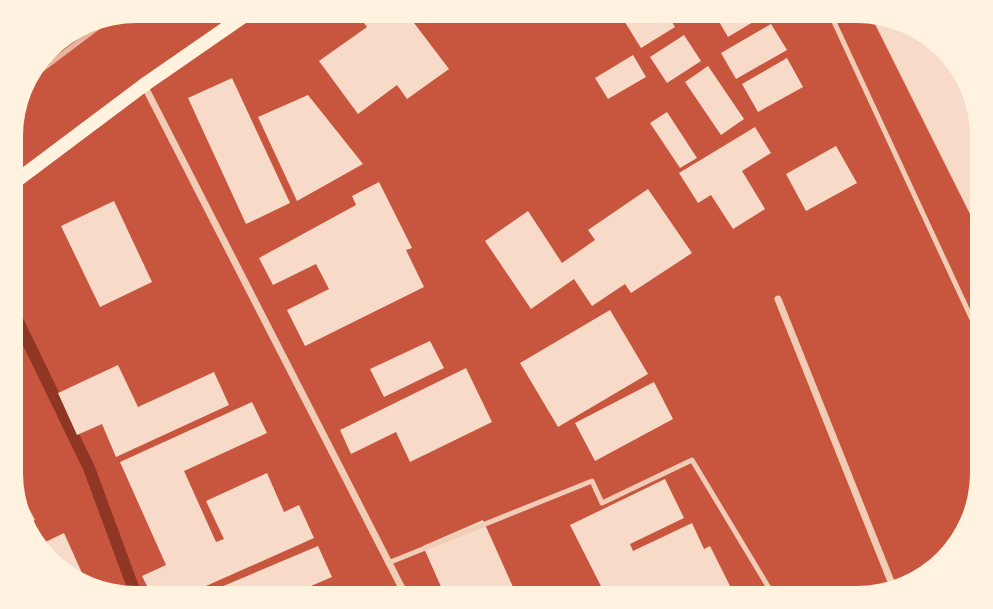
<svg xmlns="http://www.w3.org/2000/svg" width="993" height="609" viewBox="0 0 993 609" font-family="Cabin,sans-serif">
  <rect width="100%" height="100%" fill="#c8553d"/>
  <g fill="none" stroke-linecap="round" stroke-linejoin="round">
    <!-- stream -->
    <polyline stroke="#8f3625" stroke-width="12" points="12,309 89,468 137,598"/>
  </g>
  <!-- building -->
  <g fill="#f7dbc8">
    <polygon points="355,11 405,11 449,69 407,99 397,85 358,114 319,61 367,27"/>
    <polygon points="618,11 665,11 675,27 641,48"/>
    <polygon points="685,11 710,11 692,21"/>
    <polygon points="718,11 766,11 768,13 728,37 714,13"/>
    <polygon points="870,14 927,31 966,73 982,127 982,238"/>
    <polygon points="771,24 787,50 736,79 721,53"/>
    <polygon points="684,35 701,61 667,83 650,57"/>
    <polygon points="633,55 646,77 608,99 595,78"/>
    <polygon points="787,58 803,87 758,112 742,84"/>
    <polygon points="708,66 744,119 721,135 685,82"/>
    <polygon points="232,78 290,203 246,224 188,98"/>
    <polygon points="308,95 363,164 297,201 258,117"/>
    <polygon points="667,112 697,158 680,168 650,123"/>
    <polygon points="755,127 771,153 742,171 765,209 733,229 711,195 698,203 679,173"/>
    <polygon points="836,146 857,183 806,211 786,174"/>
    <polygon points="379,182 412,248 406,250 424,287 305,346 287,310 329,289 316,264 273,285 259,258 356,205 352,196"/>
    <polygon points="648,189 692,253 631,293 625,284 592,306 574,279 531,309 485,241 528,211 562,263 595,240 588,230"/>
    <polygon points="114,201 152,282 100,307 61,226"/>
    <polygon points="610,310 648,374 558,427 520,363"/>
    <polygon points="430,341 444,368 384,397 370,369"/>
    <polygon points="118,365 138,407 214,372 229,405 116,457 102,424 77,435 58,393"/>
    <polygon points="466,368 492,422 410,462 396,432 351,454 340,430"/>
    <polygon points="654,382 673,419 595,461 575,423"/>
    <polygon points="252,402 267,433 184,471 216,542 224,539 206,501 267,473 284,512 299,505 314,538 179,598 153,598 142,576 166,565 120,462"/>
    <polygon points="12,476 35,520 25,525 12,489"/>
    <polygon points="665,479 684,518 630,544 633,551 692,523 704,549 710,546 736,598 607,598 570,525"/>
    <polygon points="483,520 518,598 446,598 423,546"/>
    <polygon points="64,533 87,584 66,578 35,547"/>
    <polygon points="318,546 332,577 283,598 195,598"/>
  </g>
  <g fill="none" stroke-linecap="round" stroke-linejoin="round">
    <!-- service -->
    <g stroke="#f1ccb7" stroke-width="5">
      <polyline points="829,11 982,341"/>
      <polyline points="388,563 592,481 602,503 692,460 775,598"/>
    </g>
    <!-- minor -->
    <g stroke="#f1ccb7" stroke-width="7">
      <polyline points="144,85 407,598"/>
      <polyline points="778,299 894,589"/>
    </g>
    <!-- secondary -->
    <polyline stroke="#fff3e0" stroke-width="14" points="12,184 144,85 251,11"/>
    <!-- rail -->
    <polyline stroke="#e9b49f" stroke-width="5" points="36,74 105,22"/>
  </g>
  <!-- crop -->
  <path d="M0 0H993V609H0ZM136 23H857A113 113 0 0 1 970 136V473A113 113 0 0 1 857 586H136A113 113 0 0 1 23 473V136A113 113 0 0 1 136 23Z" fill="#fff3e0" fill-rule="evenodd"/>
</svg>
